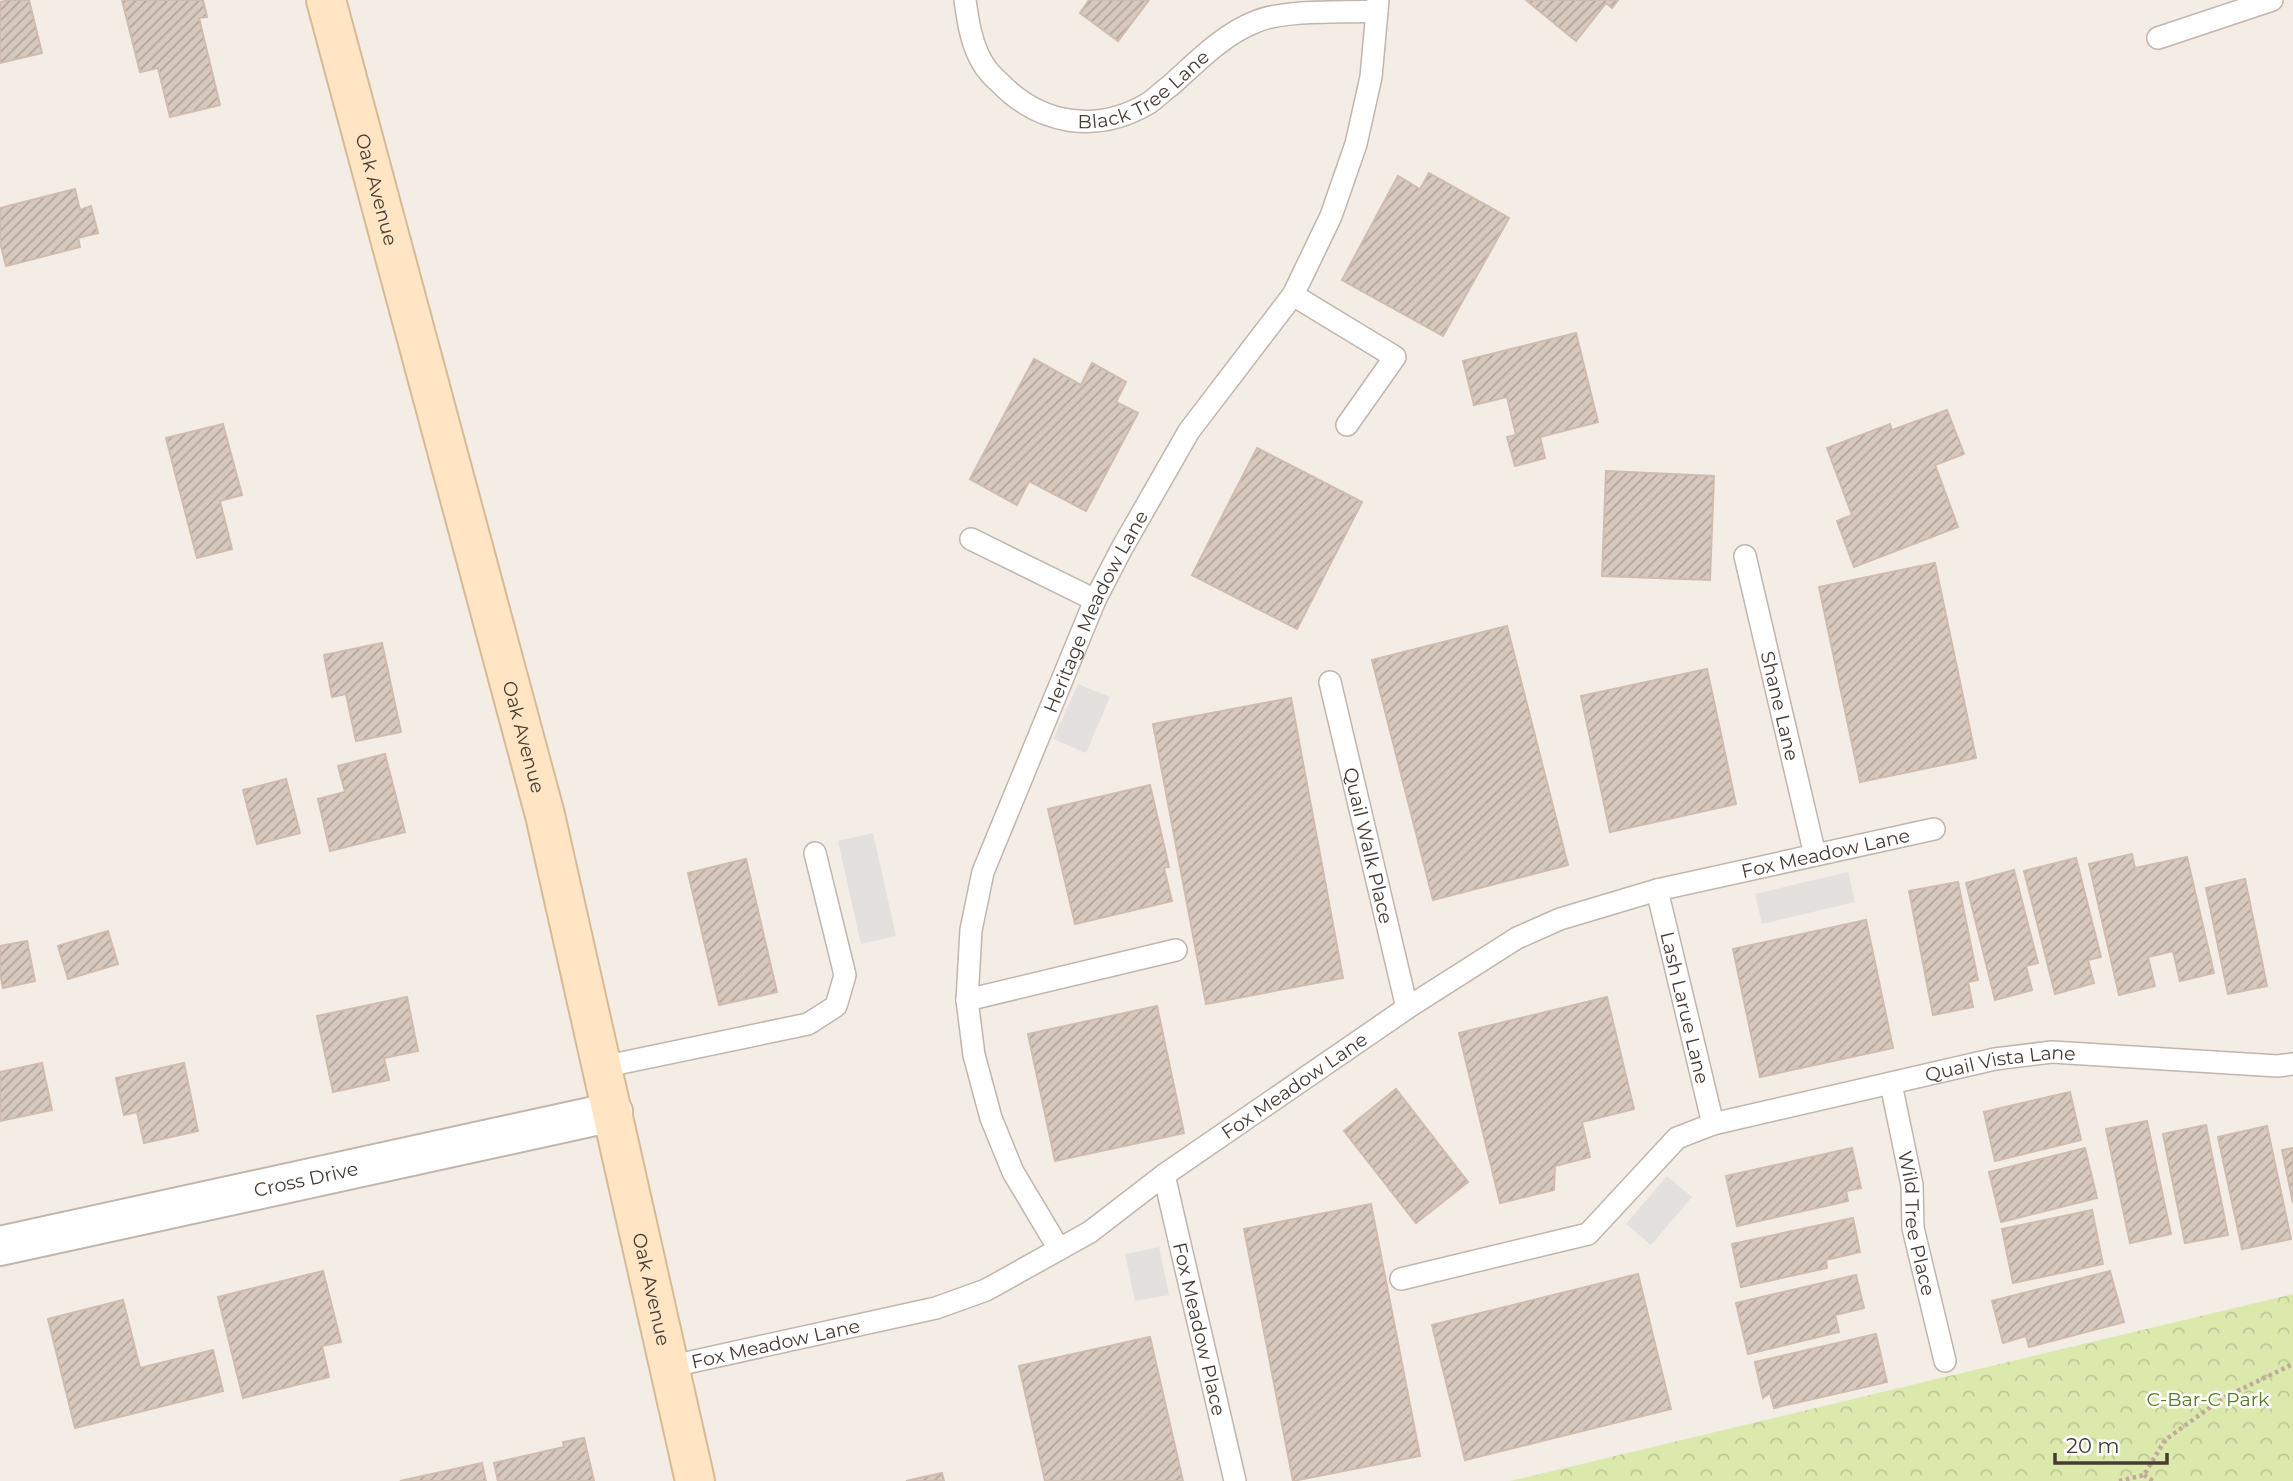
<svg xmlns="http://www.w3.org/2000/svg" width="2293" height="1481" viewBox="0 0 2293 1481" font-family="Montserrat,sans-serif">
  <defs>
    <pattern id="forest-crowns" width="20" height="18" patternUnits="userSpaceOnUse" patternTransform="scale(1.75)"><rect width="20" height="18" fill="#dbe9ad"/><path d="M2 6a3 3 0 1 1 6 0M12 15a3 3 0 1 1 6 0" fill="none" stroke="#bdc995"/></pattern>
    <pattern id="building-hatch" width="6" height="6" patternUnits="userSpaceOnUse" patternTransform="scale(1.75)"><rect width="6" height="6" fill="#d8c9be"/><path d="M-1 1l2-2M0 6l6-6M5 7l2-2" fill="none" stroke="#b1a49b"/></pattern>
  </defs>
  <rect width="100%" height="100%" fill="#f3ede6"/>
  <!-- forest -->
  <polygon fill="url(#forest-crowns)" points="2293,1294 2293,1481 1510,1481"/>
  <!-- parking -->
  <g fill="#e4e0de">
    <polygon points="1078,684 1110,697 1086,753 1053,739"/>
    <polygon points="873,833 896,936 861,944 838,841"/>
    <polygon points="1848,872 1855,902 1762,924 1755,894"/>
    <polygon points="1667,1176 1692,1197 1651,1245 1626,1224"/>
    <polygon points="1159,1247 1169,1295 1135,1301 1125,1254"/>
  </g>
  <!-- building -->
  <g fill="url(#building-hatch)" stroke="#d0bcae" stroke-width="2">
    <polygon points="9,0 29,0 42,53 0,63 0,2"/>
    <polygon points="122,0 203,0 207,17 199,18 220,105 170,117 158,68 140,72"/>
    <polygon points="1089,0 1149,0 1118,41 1080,13"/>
    <polygon points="1526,0 1618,0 1612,8 1606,3 1576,41"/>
    <polygon points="1429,173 1509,218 1443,336 1342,280 1398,176 1420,189"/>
    <polygon points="75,189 80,210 91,206 98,233 78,238 80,247 6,266 0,242 0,208"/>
    <polygon points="1576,333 1598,422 1540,437 1545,458 1515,466 1507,437 1516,435 1507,397 1474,405 1463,361"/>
    <polygon points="1034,359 1081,385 1092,363 1126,382 1116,402 1138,413 1086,511 1029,481 1017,505 970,479"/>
    <polygon points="1947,410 1964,454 1935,465 1958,527 1854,567 1837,521 1852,515 1827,448 1890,424 1892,430"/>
    <polygon points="223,424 242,495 220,501 232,549 197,558 166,438"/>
    <polygon points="1257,448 1362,502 1297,629 1192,575"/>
    <polygon points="1606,471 1714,476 1710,580 1602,576"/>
    <polygon points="1935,563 1976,758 1860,782 1819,587"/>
    <polygon points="1507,626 1568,865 1433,900 1372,660"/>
    <polygon points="382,643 401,732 356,741 346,694 332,697 324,655"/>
    <polygon points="1707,669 1736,804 1610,832 1581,696"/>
    <polygon points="1291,698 1343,978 1206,1004 1153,724"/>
    <polygon points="385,754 405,832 330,851 318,799 345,792 338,766"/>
    <polygon points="286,779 300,833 257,844 243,790"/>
    <polygon points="1150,785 1169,867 1164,868 1172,901 1075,924 1048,809"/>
    <polygon points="2132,854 2135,868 2187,857 2214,973 2180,981 2173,951 2148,957 2155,986 2119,995 2089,864"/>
    <polygon points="2076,858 2101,957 2088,960 2094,983 2055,994 2024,871"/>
    <polygon points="746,859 777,992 719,1005 688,873"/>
    <polygon points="2014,870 2038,963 2026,966 2032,990 1995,1000 1966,883"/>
    <polygon points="2245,879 2267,986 2228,994 2206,888"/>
    <polygon points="1958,882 1978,980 1968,982 1973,1007 1933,1015 1909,891"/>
    <polygon points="1866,920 1893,1048 1760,1077 1733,949"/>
    <polygon points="108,931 118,964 68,979 58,946"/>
    <polygon points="27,941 35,981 3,988 0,973 0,946"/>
    <polygon points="407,997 418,1051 384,1058 389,1080 333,1092 317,1016"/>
    <polygon points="1607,997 1634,1109 1582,1122 1590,1157 1555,1166 1554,1190 1500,1203 1459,1033"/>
    <polygon points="1157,1006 1184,1133 1055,1161 1028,1034"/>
    <polygon points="42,1063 52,1110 0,1121 0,1072"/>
    <polygon points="184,1063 198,1131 144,1143 137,1112 124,1115 116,1078"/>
    <polygon points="1396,1089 1468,1182 1416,1223 1344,1131"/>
    <polygon points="2070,1092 2081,1140 1995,1161 1984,1112"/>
    <polygon points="2147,1121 2171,1234 2130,1243 2106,1129"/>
    <polygon points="2206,1125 2228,1235 2185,1243 2163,1134"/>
    <polygon points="2267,1126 2291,1239 2242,1249 2218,1137"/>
    <polygon points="1852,1148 1861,1188 1846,1191 1848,1201 1737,1226 1726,1176"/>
    <polygon points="2085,1148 2097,1198 2001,1222 1989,1172"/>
    <polygon points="2293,1148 2293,1203 2282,1150"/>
    <polygon points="1371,1204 1420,1456 1293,1481 1244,1229"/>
    <polygon points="2092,1210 2103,1264 2013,1283 2002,1229"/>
    <polygon points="1853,1218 1860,1252 1826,1260 1827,1268 1741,1287 1732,1244"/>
    <polygon points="323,1271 341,1342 322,1346 329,1377 243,1398 218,1297"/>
    <polygon points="2110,1271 2124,1322 2029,1347 2026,1336 2003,1343 1992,1301"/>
    <polygon points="1638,1274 1671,1409 1465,1460 1432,1325"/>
    <polygon points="1856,1275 1864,1308 1835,1315 1839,1332 1748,1354 1736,1303"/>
    <polygon points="123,1300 140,1368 213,1350 223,1391 75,1428 48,1319"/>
    <polygon points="1876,1334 1887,1382 1774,1408 1770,1393 1763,1398 1755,1362"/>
    <polygon points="1150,1337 1183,1481 1045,1481 1019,1366"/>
    <polygon points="584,1438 594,1481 498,1481 494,1463 564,1447 563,1442"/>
    <polygon points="482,1463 486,1481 400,1481"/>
    <polygon points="942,1473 944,1481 906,1481"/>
  </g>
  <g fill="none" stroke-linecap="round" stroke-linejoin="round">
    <!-- service casing -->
    <g stroke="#c2b5ab" stroke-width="24">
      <g id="service">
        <path id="s1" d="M965,0c3,21 6,43 17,62 4,7 10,14 17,20 41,43 98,52 150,21 7,-5 14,-12 21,-17 26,-23 52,-51 85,-64 30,-13 87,-9 122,-11"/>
        <polyline points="2158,38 2272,0"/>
        <polyline points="1293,295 1395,357 1347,425"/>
        <polyline points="971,539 1095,600"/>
        <path id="s2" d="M1745,556l70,299"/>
        <path id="s3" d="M1330,682l77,326"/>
        <path id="s4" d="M1657,890l56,234"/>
        <polyline points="967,1000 1176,950"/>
        <polyline points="602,1067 808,1024 836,1006 845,975 815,853"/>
        <path id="s5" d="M1891,1084l21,101 1,43 32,133"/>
        <path id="s6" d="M1164,1175l71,306"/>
        <path id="s7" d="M1059,1249l-46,-77 -22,-54 -17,-63 -7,-55 4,-70 12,-58 112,-272 27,-52 67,-117 104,-136 38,-79 25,-72 15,-67 7,-77"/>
        <path id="s8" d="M1401,1279l187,-45 89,-96 36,-14 282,-65 57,-7 226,14 15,-2"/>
        <path id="s9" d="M668,1367l268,-59 50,-18 104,-58 74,-57 243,-167 110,-70 43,-19 97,-29 277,-61"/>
      </g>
    </g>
    <!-- minor casing -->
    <g stroke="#c2b5ab" stroke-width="42">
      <g id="minor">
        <path id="s10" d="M0,1246l613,-134"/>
      </g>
    </g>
    <!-- secondary casing -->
    <g stroke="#d8b996" stroke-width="42">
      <g id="secondary">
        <path id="s11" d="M326,0l219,815 150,666"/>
      </g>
    </g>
    <!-- path -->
    <g stroke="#c2ab99" stroke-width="4.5" stroke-dasharray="3.5 3.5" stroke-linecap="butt">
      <polyline points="2144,1475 2153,1481"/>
      <polyline points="2119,1481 2144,1475 2165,1440 2223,1398 2293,1364"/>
    </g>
    <!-- service -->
    <use href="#service" stroke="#fff" stroke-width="21"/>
    <!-- minor -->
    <use href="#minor" stroke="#fff" stroke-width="38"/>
    <!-- secondary -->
    <use href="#secondary" stroke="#ffe5c4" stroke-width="38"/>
  </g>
  <g text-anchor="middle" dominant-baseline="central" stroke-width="5" stroke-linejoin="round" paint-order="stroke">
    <!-- street labels -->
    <g font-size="19" fill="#463c35" stroke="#fff">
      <text stroke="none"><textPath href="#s1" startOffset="256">Black Tree Lane</textPath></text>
      <text stroke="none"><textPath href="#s11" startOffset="196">Oak Avenue</textPath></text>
      <text stroke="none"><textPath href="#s7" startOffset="682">Heritage Meadow Lane</textPath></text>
      <text stroke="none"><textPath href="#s2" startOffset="154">Shane Lane</textPath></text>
      <text stroke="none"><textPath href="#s11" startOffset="763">Oak Avenue</textPath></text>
      <text stroke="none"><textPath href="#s3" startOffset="168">Quail Walk Place</textPath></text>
      <text stroke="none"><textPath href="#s9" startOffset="1286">Fox Meadow Lane</textPath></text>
      <text stroke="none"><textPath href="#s4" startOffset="121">Lash Larue Lane</textPath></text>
      <text stroke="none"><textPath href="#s8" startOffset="656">Quail Vista Lane</textPath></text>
      <text stroke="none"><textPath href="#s9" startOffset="698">Fox Meadow Lane</textPath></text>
      <text stroke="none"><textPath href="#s10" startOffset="313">Cross Drive</textPath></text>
      <text stroke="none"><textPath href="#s5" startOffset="142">Wild Tree Place</textPath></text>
      <text stroke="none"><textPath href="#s11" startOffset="1330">Oak Avenue</textPath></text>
      <text stroke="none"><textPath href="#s6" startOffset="158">Fox Meadow Place</textPath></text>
      <text stroke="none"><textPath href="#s9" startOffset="110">Fox Meadow Lane</textPath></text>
    </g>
    <!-- park labels -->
    <g font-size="19" fill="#577a26" stroke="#fff">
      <text x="2208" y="1399">C-Bar-C Park</text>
    </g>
  </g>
  <!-- scale -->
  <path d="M2055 1453v10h112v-10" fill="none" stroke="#463c35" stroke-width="3.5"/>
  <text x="2066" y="1453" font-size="21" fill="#463c35" stroke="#ffffff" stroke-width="5" paint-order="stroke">20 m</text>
</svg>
